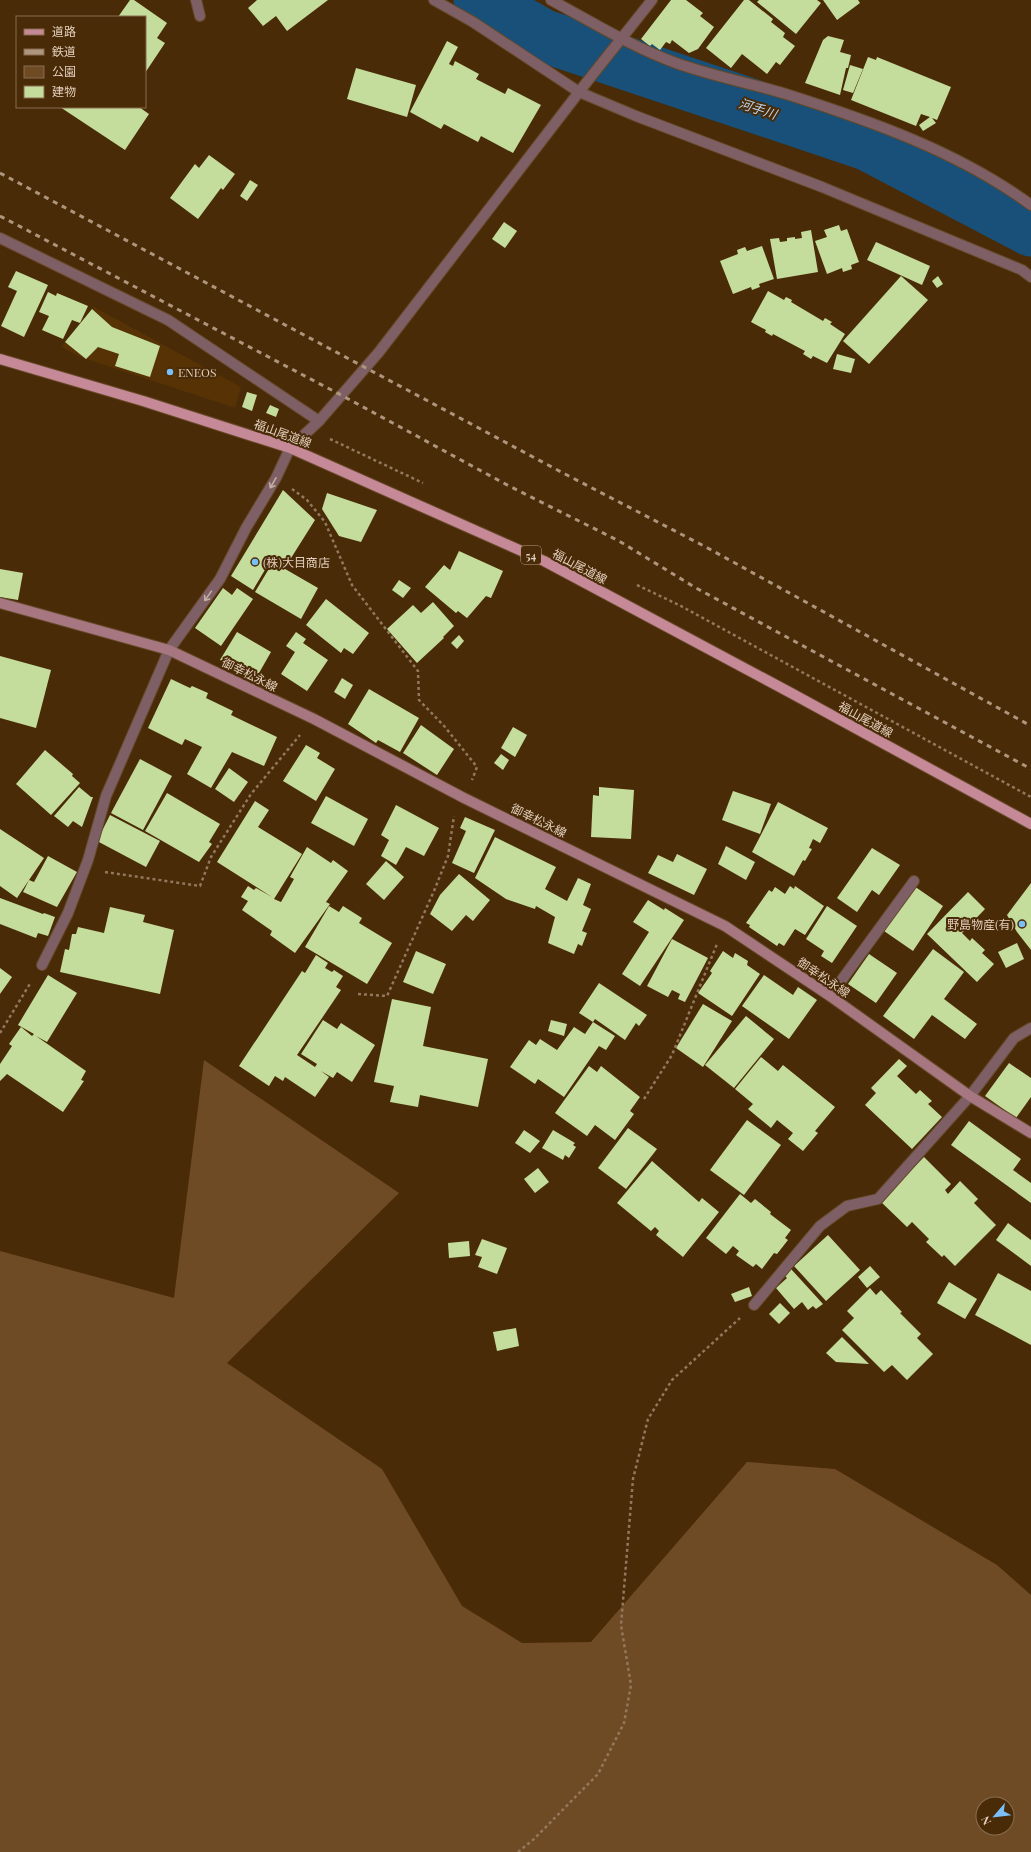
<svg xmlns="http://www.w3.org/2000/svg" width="1031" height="1852" viewBox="0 0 1031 1852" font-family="'Playfair Display','Noto Sans JP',serif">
  <rect width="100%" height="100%" fill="#4a2b07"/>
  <!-- built -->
  <polygon fill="#563205" points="94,307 241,387 235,408 80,357 61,347"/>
  <!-- green -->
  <path fill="#6f4b25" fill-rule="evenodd" d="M204,1060l195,133 -172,170 155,106 80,137 60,37 69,-1 156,-180 88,7 162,96 34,30v257h-1031v-601l174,47zM983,1804h24v24h-24z"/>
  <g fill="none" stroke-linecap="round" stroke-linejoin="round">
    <!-- river -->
    <polyline stroke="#185079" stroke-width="53" points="480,0 544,36 867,144 1031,230"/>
  </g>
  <!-- building -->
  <g fill="#c5dd9c">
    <polygon points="130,0 134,0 167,23 157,38 165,43 145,73 145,17 118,17"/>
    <polygon points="257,0 328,0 287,31 276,16 263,26 248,8"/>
    <polygon points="671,0 686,0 703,13 700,16 714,27 698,49 689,53 672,40 670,44 666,42 660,50 652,44 650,46 641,39"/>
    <polygon points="744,0 749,0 773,19 771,22 785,33 783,37 795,46 780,65 776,62 767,74 742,54 731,68 706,48"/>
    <polygon points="759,0 817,0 821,3 796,34 757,2"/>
    <polygon points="823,0 858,0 860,3 837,20"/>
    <polygon points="828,36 844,40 840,52 851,55 848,68 846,68 840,95 805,83 823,40"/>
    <polygon points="447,41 458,47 449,64 453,66 455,61 479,74 476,79 505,94 508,88 541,105 513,153 481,136 478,142 444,124 441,129 410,112"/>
    <polygon points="868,57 876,60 877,57 951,87 937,120 932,118 936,123 923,131 919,125 930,117 921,114 916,126 851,100"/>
    <polygon points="850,65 863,69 853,93 843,90"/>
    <polygon points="356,68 416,85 407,117 347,99"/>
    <polygon points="60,107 139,107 149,114 125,150"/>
    <polygon points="209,155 235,174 223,190 221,188 198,219 170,198 195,164 199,168"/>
    <polygon points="250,180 258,185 247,201 240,196"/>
    <polygon points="504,222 517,231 505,248 492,239"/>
    <polygon points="839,225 841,231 847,229 859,262 851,265 852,269 843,272 842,268 827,274 815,241 827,237 824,230"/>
    <polygon points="811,230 818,272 777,279 770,239 779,238 780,242 787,241 787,238 795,237 795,239 802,238 801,232"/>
    <polygon points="876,242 930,266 922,285 867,260"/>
    <polygon points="762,246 774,279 759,284 760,287 752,290 751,287 733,294 720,261 738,254 737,250 745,247 747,251"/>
    <polygon points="16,271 48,285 24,337 1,326 17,291 8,287"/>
    <polygon points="901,276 928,300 869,364 843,341"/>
    <polygon points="938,276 943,284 937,288 932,281"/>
    <polygon points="768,291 784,300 786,297 792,300 791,302 823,321 825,318 832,322 830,324 845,334 827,363 813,356 811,359 803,354 805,351 773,334 772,336 765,332 766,330 751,322"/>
    <polygon points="48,292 56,296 57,293 88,306 80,323 72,320 63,339 42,330 49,316 39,312"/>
    <polygon points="92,309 112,327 160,346 150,377 115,366 119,354 98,347 86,359 65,342"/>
    <polygon points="837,354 855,359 851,373 833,369"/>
    <polygon points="247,392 257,395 252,411 242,407"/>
    <polygon points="270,405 279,409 276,417 266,413"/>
    <polygon points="283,490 315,520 286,566 272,558 253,590 231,576"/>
    <polygon points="327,493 377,510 361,542 339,536 322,509"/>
    <polygon points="459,551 503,571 491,598 486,596 467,618 458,611 456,613 425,587 444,565 450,570"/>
    <polygon points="273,562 318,588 301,619 255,592"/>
    <polygon points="0,569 23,573 18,600 0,597"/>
    <polygon points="399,580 411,588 403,598 392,590"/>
    <polygon points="223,588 232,595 237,588 253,599 221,646 195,628"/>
    <polygon points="326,599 369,633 353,654 344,648 341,653 306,625"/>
    <polygon points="433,602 454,626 443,637 444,638 417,663 387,629 413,605 421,613"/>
    <polygon points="237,632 271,652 255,680 220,660"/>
    <polygon points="296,632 306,639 303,643 328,660 307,691 281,674 295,652 286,646"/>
    <polygon points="459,635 464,641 457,649 451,643"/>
    <polygon points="0,656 51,670 36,728 0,718"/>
    <polygon points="342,678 353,685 345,699 334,692"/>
    <polygon points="171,679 190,688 192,686 208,693 206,698 233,711 231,715 277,737 264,766 232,752 211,788 187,774 202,747 185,739 182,745 148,728"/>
    <polygon points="369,689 419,718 400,752 378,740 376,743 348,724"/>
    <polygon points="421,725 454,749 437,775 403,753"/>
    <polygon points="513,727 527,735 515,757 501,748"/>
    <polygon points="306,745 320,753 317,758 335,769 316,801 283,781"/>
    <polygon points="45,750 73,774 72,776 80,783 51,815 16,784"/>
    <polygon points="501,754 509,760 503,770 494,763"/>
    <polygon points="140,759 172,776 143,830 111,813"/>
    <polygon points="229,768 248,782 234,802 215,789"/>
    <polygon points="79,787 91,797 93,797 82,827 73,821 68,827 54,816"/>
    <polygon points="599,787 634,790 631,839 591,837 593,795 599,796"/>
    <polygon points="733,791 771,804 760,834 722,820"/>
    <polygon points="167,793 220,824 209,842 212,844 199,862 145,831"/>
    <polygon points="326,796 368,819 354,846 311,823"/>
    <polygon points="255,801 269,810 258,827 302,854 274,899 281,902 294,879 290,877 307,847 331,863 333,860 348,871 326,902 330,904 295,953 270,935 272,931 242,910 248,901 241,897 248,886 254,890 256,888 272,897 217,862"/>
    <polygon points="778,802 828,828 820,843 813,839 809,848 812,849 805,861 803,860 794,876 752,852"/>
    <polygon points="396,805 439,828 424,856 406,847 396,865 381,856 389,840 381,835"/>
    <polygon points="110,815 160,841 146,867 97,841"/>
    <polygon points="465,817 495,830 474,873 452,863 466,831 460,828"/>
    <polygon points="0,829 44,858 29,880 34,882 48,856 77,872 57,907 23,892 29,880 17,898 0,886"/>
    <polygon points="495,837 556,867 545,889 567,901 578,878 591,884 583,905 591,909 582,931 587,933 582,946 578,944 574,954 548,943 555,917 536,906 535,909 506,899 475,878"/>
    <polygon points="726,846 755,862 746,880 718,864"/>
    <polygon points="872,848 900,865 879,895 872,890 857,912 837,898"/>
    <polygon points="677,854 707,869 694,895 648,873 658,855 673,862"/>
    <polygon points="386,861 404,877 384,900 366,884"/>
    <polygon points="459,874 490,900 473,921 466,915 452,931 430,914 440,895"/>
    <polygon points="1031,883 1031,950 1017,932 1007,915"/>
    <polygon points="790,886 794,889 795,886 824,906 805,935 795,929 784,946 779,943 777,946 749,927 750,925 746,923 769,890 772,892 775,887 785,894"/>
    <polygon points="914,886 943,906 913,951 884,931"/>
    <polygon points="968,892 985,909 962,933 970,941 972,938 985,950 982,953 994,964 977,982 927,934"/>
    <polygon points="0,898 43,914 44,913 55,917 48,936 38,933 36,938 0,924"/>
    <polygon points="648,900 664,910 665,908 684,920 640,986 622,974 649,932 633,922"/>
    <polygon points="329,906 339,912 343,906 362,918 359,923 392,943 367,984 305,947"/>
    <polygon points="827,906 857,926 832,963 821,956 824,951 806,939"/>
    <polygon points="110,907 145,915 143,922 174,930 160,994 60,972 65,949 69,950 72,934 76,934 78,927 104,933"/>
    <polygon points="672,939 708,958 685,1002 678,999 680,994 672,990 668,997 647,986"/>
    <polygon points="1017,943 1024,959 1006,968 998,952"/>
    <polygon points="933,949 964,972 944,999 977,1024 965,1039 932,1015 914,1039 883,1016"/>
    <polygon points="416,951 446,964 433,994 403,982"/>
    <polygon points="723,951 733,958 735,953 748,961 747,965 760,974 732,1016 698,993 712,973 710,971"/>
    <polygon points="869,954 897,973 876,1003 848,984"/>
    <polygon points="316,955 328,963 325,968 332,972 334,970 343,976 336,987 341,990 297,1055 315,1067 317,1064 301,1054 323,1020 337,1029 341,1023 375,1045 352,1082 337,1072 333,1078 321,1071 329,1077 315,1097 285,1077 283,1081 275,1076 269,1086 239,1066 302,971 305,973"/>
    <polygon points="0,968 12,977 0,994"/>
    <polygon points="48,975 77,993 47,1042 36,1036 86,1071 81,1080 84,1081 63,1112 7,1074 0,1081 0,1064 12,1046 9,1044 21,1027 32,1036 34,1034 18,1025"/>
    <polygon points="764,975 793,995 798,987 817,1000 789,1039 742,1006"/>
    <polygon points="599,983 647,1015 639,1026 636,1023 625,1040 595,1019 593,1022 579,1013"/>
    <polygon points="392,999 431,1007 423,1046 488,1059 478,1107 420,1095 418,1107 390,1102 394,1086 374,1082"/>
    <polygon points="703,1004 732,1021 703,1067 676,1048"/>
    <polygon points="746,1016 774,1039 734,1088 705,1065"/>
    <polygon points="551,1020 567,1024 564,1036 548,1031"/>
    <polygon points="593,1022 615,1036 606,1050 599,1046 564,1097 538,1079 535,1084 510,1067 529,1040 536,1045 540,1039 557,1050 574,1027 585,1034"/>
    <polygon points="761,1057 778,1071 783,1065 835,1107 815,1131 818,1133 803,1151 788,1139 793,1133 777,1120 771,1128 748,1109 753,1104 735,1089"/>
    <polygon points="899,1059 907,1066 897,1076 916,1094 920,1090 932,1101 928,1104 942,1117 912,1149 865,1105 876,1093 871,1088"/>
    <polygon points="1009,1063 1031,1078 1031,1097 1016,1118 985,1096"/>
    <polygon points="589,1066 597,1072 601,1066 640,1097 630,1111 634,1114 615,1140 595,1125 587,1136 555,1113"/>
    <polygon points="747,1120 781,1145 744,1195 710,1170"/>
    <polygon points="969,1121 1021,1159 1013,1170 1031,1183 1031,1203 951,1145"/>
    <polygon points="628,1128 657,1149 626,1189 598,1168"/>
    <polygon points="524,1130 540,1141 530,1153 515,1143"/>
    <polygon points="553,1130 575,1143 573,1145 576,1147 569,1158 565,1155 563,1160 542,1148"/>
    <polygon points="924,1157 951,1184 945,1190 948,1194 960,1181 978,1199 974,1203 996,1225 955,1266 944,1255 942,1257 926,1242 929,1239 912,1222 907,1227 880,1201"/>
    <polygon points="652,1161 699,1202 702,1198 719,1212 683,1257 656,1235 659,1231 655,1227 651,1231 617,1203"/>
    <polygon points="538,1168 549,1182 535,1193 524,1179"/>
    <polygon points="740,1194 751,1203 755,1199 771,1212 770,1214 791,1230 785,1238 788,1240 777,1254 774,1253 762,1269 756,1264 753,1267 736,1255 739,1251 733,1246 726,1254 706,1238"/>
    <polygon points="1008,1223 1031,1240 1031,1266 996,1240"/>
    <polygon points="828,1235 860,1270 826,1301 794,1266"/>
    <polygon points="482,1239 507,1248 497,1274 478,1267 482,1257 475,1255"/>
    <polygon points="469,1241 470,1256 449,1258 448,1243"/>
    <polygon points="870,1266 880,1277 867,1288 858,1277"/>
    <polygon points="791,1269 823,1304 816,1309 813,1306 808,1310 802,1302 794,1309 776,1288 787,1278 784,1275"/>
    <polygon points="998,1273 1031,1291 1031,1345 975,1315"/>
    <polygon points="949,1282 977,1299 965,1319 937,1303"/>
    <polygon points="749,1287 752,1296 735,1302 731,1294"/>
    <polygon points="870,1288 876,1295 881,1290 902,1312 900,1313 921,1334 917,1338 933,1354 907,1380 892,1365 884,1372 842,1330 854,1318 847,1311"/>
    <polygon points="780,1303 790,1313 779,1324 769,1314"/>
    <polygon points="516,1328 519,1346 497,1351 493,1332"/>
    <polygon points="842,1337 869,1364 836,1362 826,1353"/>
  </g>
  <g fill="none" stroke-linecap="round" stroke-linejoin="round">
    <!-- service casing -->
    <g stroke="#664928" stroke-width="12">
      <g id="service">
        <polyline points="196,0 200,16"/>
        <polyline points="830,996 914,881"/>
        <polyline points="754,1305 820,1226 847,1206 878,1199 970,1096"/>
      </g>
    </g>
    <!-- minor casing -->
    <g stroke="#664928" stroke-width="12">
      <g id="minor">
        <polyline points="434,0 473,22 579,92 636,116 822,187 1022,270 1031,277"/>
        <path d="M551,0c41,22 81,47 125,63 36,13 74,20 110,31 85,27 173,58 245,111"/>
        <polyline points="0,238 168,320 319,421"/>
        <polyline points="42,965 68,913 88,860 106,796 169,650 220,579 246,528 276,478 290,448 319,421 379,352 586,83 652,0"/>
        <polyline points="970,1096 1014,1038 1031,1028"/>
      </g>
    </g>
    <!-- secondary casing -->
    <g stroke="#664928" stroke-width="12">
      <polyline id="secondary" points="0,603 169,650 314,719 464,798 725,926 830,996 970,1096 1031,1133"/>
    </g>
    <!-- primary casing -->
    <g stroke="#664928" stroke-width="12">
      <polyline id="primary" points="0,359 143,401 290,448 544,561 791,693 1031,824"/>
    </g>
    <!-- path -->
    <g stroke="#92785d" stroke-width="2.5" stroke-dasharray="3 3" stroke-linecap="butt">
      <polyline points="330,439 423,483"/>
      <polyline points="292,489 307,500 325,522 352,585 418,671 419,700 445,727 477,767 472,780"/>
      <polyline points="637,585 679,605 1031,797"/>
      <polyline points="105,872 200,886 211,857 251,794 300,735"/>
      <polyline points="358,994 387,996 434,891 448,856 454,816"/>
      <polyline points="0,1033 31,982"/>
      <polyline points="644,1099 672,1055 717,944"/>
      <polyline points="518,1852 534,1839 598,1774 624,1723 631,1685 621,1625 633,1479 648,1419 672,1380 740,1318"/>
    </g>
    <!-- service -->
    <use href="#service" stroke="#7d5f65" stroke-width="10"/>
    <!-- minor -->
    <use href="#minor" stroke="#7d5f65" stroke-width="10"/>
    <!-- secondary -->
    <use href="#secondary" stroke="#a67781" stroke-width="10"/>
    <!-- primary -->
    <use href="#primary" stroke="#c68997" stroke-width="10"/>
    <!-- rail -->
    <g stroke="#ae967e" stroke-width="3" stroke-dasharray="5 5" stroke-linecap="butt">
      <polyline points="0,173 565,474 704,546 1031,726"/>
      <polyline points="0,216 341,395 509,486 619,541 696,588 1031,769"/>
    </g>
  </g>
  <!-- one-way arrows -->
  <defs><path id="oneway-shaft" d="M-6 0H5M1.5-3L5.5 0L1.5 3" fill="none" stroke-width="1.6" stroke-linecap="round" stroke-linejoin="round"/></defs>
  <g stroke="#c5aea3">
    <use href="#oneway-shaft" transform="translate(273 483) rotate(120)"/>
    <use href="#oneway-shaft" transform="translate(208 596) rotate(125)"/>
  </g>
  <!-- markers -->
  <g fill="#7abff8" stroke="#4a2b07" stroke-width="1.5">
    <circle cx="170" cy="372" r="4"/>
    <circle cx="255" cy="562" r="4"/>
    <circle cx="1022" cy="924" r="4"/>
  </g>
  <g text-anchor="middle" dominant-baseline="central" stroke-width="4" stroke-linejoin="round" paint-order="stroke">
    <!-- shield labels -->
    <rect fill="#4a2b07" stroke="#b69e87" stroke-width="1" x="521" y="546" width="20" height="18" rx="3"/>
    <g font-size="11" font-weight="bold" fill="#e4d0be">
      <text x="531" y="555">54</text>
    </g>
    <!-- poi labels -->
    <g font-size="12" fill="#e4d0be" stroke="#4a2b07" text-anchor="start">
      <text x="178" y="372">ENEOS</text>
      <text x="263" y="562">(株)大目商店</text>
      <text x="1014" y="924" text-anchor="end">野島物産(有)</text>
    </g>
    <!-- street labels -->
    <g font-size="12" fill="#e4d0be" stroke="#4a2b07">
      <text transform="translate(283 433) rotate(20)">福山尾道線</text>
      <text transform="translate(580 566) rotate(28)">福山尾道線</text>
      <text transform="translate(250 674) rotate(26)">御幸松永線</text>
      <text transform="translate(866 719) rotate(29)">福山尾道線</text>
      <text transform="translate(539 820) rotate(26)">御幸松永線</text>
      <text transform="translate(824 977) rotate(34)">御幸松永線</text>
    </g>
    <!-- water labels -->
    <g font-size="13" font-style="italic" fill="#bcd9f3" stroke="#4a2b07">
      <text transform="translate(758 108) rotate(18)">河手川</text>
    </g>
  </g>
  <!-- legend -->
  <rect x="16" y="16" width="130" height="92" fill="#4a2b07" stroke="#886d50"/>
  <rect x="24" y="29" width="20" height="6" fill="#c68997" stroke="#886d50"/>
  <text x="52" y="36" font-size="12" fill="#e4d0be">道路</text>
  <rect x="24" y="49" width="20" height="6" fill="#ae967e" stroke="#886d50"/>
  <text x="52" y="56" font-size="12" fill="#e4d0be">鉄道</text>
  <rect x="24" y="66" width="20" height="12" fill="#6f4b25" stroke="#886d50"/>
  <text x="52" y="76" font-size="12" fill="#e4d0be">公園</text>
  <rect x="24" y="86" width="20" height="12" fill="#c5dd9c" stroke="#886d50"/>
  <text x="52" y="96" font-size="12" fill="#e4d0be">建物</text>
  <!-- north arrow -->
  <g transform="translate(995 1816) rotate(242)"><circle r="19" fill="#4a2b07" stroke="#886d50"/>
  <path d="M0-3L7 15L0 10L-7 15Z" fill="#7abff8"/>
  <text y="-6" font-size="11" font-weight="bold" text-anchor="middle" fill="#e4d0be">N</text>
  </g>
</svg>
